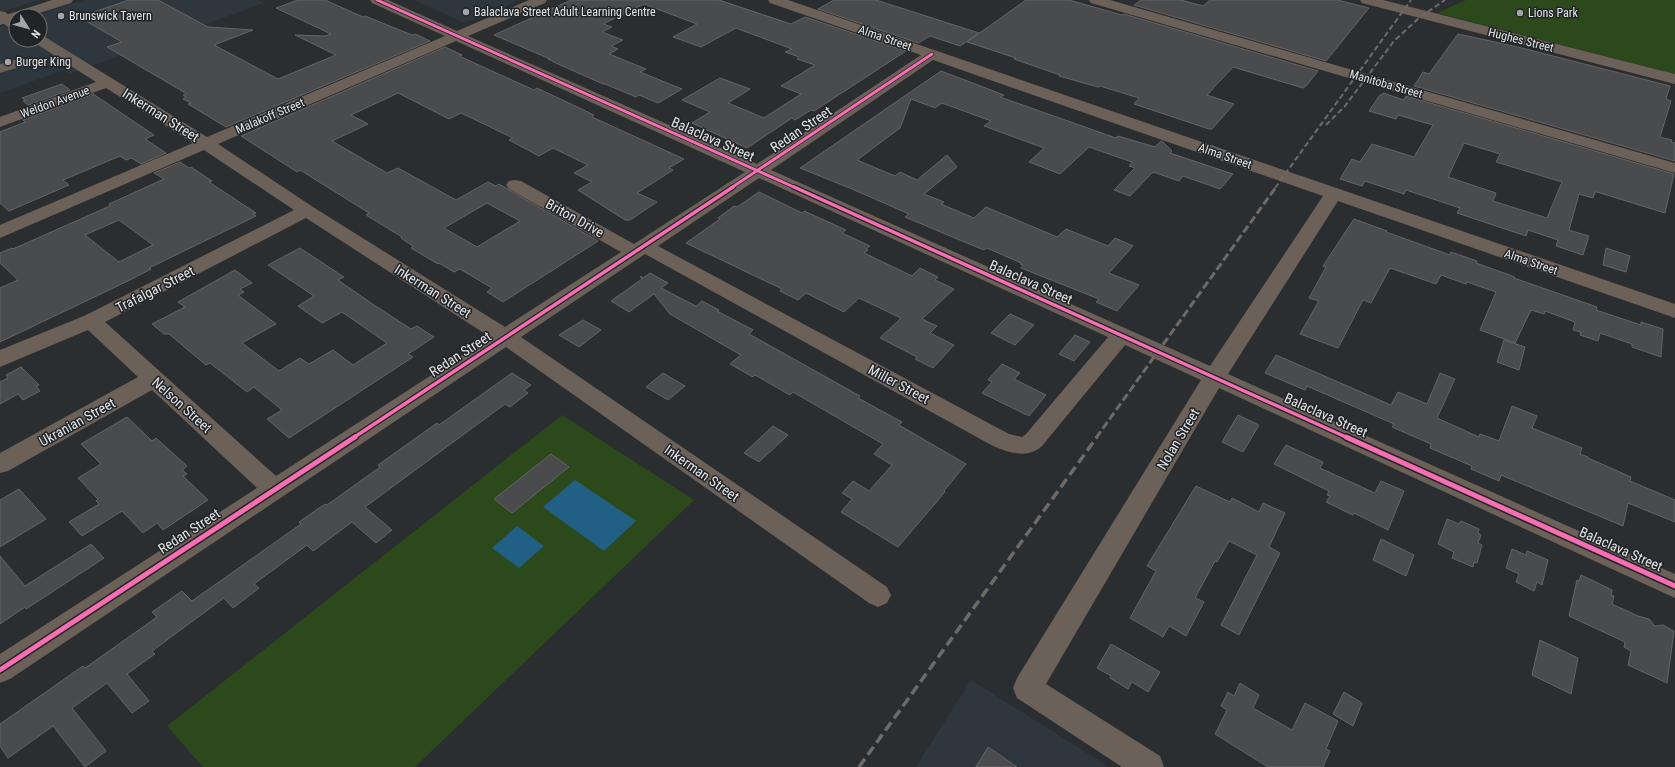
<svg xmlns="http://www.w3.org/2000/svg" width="1675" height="767" viewBox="0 0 1675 767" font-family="'Roboto Condensed',sans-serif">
  <rect width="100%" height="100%" fill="#2b2e30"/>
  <!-- built -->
  <g fill="#2e363e">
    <polygon points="0,0 40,0 0,12"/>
    <polygon points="84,0 259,0 264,3 69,74 64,70 0,93 0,27 16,22 16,40 40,40 40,16 34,16"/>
    <polygon points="414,0 520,0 465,23"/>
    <polygon points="971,680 1109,767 916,767"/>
  </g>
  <!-- green -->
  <g fill="#2c491b">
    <polygon points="1466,0 1675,0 1675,74 1437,13"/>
    <polygon points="562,415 694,500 415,767 203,767 167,726"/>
  </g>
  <!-- water -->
  <g fill="#225f84">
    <polygon points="575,480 636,521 604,551 543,507"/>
    <polygon points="517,526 544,546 519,568 492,548"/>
  </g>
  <!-- building -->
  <g fill="#4a4b4d" stroke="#646466" fill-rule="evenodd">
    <polygon points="129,0 158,0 208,27 253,30 214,45 278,79 336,55 295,35 325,36 331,34 276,8 298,0 325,0 363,17 365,16 412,35 415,34 430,41 226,127 188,104 191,103 183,99 186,97 183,95 187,94 107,47 122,42 79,17"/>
    <polygon points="571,0 719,0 791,24 805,17 906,51 814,111 811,110 795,120 792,118 747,148 692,123 710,112 682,100 720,78 750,89 728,103 764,118 801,94 781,86 815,65 797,59 799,57 785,52 792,49 736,28 701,47 673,37 697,24 644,4 603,24 612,27 602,32 623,40 611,46 618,49 609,54 646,69 640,72 682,89 658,103 639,95 636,97 605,84 603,84 558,64 548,59 550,59 494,35"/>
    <polygon points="834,0 876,0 979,33 960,46 930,36 918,43 818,9"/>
    <polygon points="1026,0 1069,0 1122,15 1124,14 1318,71 1306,86 1303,88 1233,67 1207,95 1234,104 1212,129 1209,129 1134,104 1139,98 1100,86 1098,87 1059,76 1060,75 1014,59 1016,58 967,42"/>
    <polygon points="1141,0 1181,0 1203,6 1210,0 1337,0 1369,8 1326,61 1134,5"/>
    <polygon points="1458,34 1518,47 1670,86 1666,99 1671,101 1660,137 1672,140 1671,142 1675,143 1675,161 1414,86 1423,72 1429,74"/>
    <path d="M445,47l17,8 -3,1 55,25 20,9 3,-2 57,27 -2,2 92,42 -15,9 4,2 -36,23 20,9 -27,18h-5l-47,-30 14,-8 -18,-9 14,-8 -35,-17 -14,8 -30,-16 4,-2 -52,-25 -12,6 -51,-26 -47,22 17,9 -36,17 55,32 11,-5 58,32 32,-18 8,4 3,-2 99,57 -95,61 -16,-10 5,-4 -32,-19 -6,3 -15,-9 -1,1 -27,-16 2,-2 -12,-8 1,-1 -36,-22 3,-2 -16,-10 -53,-33 -3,2 -56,-36zM487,203l33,18 -43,26 -33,-19z"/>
    <polygon points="941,71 1004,95 1000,97 1116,138 1118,136 1155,147 1161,141 1163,142 1172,151 1170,153 1233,174 1220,189 1183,176 1179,181 1153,172 1130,196 1114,190 1135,168 1129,166 1132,162 1089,147 1060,174 1029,162 1044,148 984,126 991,121 942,103 935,108 911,99 900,128 857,160 895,176 900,172 917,180 947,155 957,167 924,194 944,202 941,204 974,218 986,207 1057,237 1066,229 1108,246 1115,238 1133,246 1109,273 1139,285 1117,311 1096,302 1099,299 1021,268 1023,265 1020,264 1021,263 987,248 984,250 950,236 905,217 909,214 852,189 800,168"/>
    <polygon points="62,84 70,90 28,105 23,101 26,100 22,98"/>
    <path d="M1383,93l21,7 2,-4 268,78 -9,39 -68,-21h-2l-2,6 -14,-4 -10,36 20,6 -6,19 -27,-9 2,-6 -30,-10 -2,6 -69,-23 3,-5 -54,-18 -2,4 -39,-13 -3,5 -22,-7 12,-20 8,3 12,-18 42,13 19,-32 -35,-10 -2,4 -27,-8 11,-16h2zM1464,143l36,11 -4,8 66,20 -15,36 -54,-17 3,-8 -48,-16z"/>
    <polygon points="93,94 154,135 145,139 166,153 141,164 132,158 126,160 120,156 63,180 69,185 9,211 0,203 0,132 25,122 23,120"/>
    <path d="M180,162l9,6 2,-1 21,14 -3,1 47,31 -3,1 3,2 -107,52 2,1 -21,11 -130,62v-54l18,-8 -18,-17v-10l12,-5 1,1 45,-20 52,-23 -1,-2 55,-25 -10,-6zM119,220l34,25 -34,17 -34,-27z"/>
    <polygon points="759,192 802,213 804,211 846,230 842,233 870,246 866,249 868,250 864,253 912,276 920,268 938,277 935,280 954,289 922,319 937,326 930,333 954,345 933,368 915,359 917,357 880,338 901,318 859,298 844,312 806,293 798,300 780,291 782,289 686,243 720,219 718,218 734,206 737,207"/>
    <polygon points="1354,219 1387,231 1386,232 1450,255 1451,252 1477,261 1476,263 1515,277 1514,278 1597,307 1596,310 1641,325 1641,322 1663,329 1661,357 1632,347 1632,344 1600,333 1598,341 1580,335 1581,332 1573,330 1575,322 1545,311 1544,314 1531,310 1515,343 1480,330 1496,292 1467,282 1466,284 1441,275 1436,284 1390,268 1371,303 1363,300 1338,348 1300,334 1319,301 1309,298 1326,267 1323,266"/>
    <polygon points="300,248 344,277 338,280 371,303 411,329 417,326 434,337 408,354 413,357 289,438 267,419 282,410 254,387 247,392 210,363 206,365 169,334 164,334 152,324 185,307 178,302 235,270 252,283 240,289 244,292 238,295 276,324 242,343 279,371 300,358 309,364 333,350 353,365 387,343 342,312 322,323 298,306 314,296 268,265"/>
    <polygon points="1606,248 1630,256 1626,272 1603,265"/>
    <polygon points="650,273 668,283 661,288 696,306 702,301 719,310 717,311 753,330 749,334 860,396 858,398 902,422 899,425 966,464 944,491 945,492 898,547 841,512 852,499 842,493 853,481 869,491 892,465 874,454 883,444 793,392 790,395 755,375 753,377 730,364 741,355 670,314 654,294 629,312 611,301 642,279 640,276 643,278"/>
    <polygon points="1010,314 1034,325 1015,345 991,333"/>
    <polygon points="583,320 601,330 579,347 559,335"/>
    <polygon points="1075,335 1090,342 1074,361 1059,354"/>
    <polygon points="1504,340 1525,347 1519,370 1497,362"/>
    <polygon points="1276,355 1391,405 1398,392 1427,404 1440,373 1455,379 1437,418 1479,437 1480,434 1499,441 1512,406 1537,416 1532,428 1582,448 1580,454 1588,457 1588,458 1631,477 1630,481 1675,500 1675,522 1628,503 1623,526 1501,475 1499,481 1471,469 1472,466 1430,448 1431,444 1392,427 1394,424 1307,386 1305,390 1265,373"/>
    <polygon points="1002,364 1020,373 1014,379 1046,395 1029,416 982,393 992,382 988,380"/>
    <polygon points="21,367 39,385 36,386 40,391 23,400 18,394 0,404 0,382 8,378 6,375"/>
    <polygon points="512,373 531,385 524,390 528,393 510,407 505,404 365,507 392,530 376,543 352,522 313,551 307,545 254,584 259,588 233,608 224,598 152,651 155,654 127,674 149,701 132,713 107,683 72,708 106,751 85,767 53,726 8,758 0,746 0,724 83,666 85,668 157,617 152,612 182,591 192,601 301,524 299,522 325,504 327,505 380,467 378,465 437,423 439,425"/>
    <polygon points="663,373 685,386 668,400 646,387"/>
    <polygon points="1238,415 1259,425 1243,452 1222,442"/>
    <polygon points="127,417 152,441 156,438 187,466 182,470 187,474 183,476 208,500 163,530 157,523 143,533 122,511 82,536 69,522 99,504 96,501 98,499 78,478 101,464 81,444"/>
    <polygon points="773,426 788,435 759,462 744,453"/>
    <polygon points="1286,445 1323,462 1320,468 1375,493 1381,481 1404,491 1388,530 1354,513 1353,515 1326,502 1330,496 1327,495 1329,491 1274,464"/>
    <polygon points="551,454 569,467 512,513 494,499"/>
    <polygon points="1196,486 1230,502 1232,498 1259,512 1263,503 1285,513 1269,547 1280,553 1239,635 1221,625 1257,555 1229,541 1217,562 1215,561 1195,598 1204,602 1186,636 1169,626 1163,637 1130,618 1156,571 1147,566"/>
    <polygon points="19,489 46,519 0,547 0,500"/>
    <polygon points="1447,519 1459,524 1461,521 1479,529 1478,533 1481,535 1478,543 1482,545 1477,563 1474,562 1473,567 1452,558 1454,552 1438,544"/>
    <polygon points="1381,539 1414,555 1406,576 1373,560"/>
    <polygon points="91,544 104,558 26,609 25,607 0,624 0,556 25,586"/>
    <polygon points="1512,549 1526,555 1527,551 1548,560 1542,585 1537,582 1534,591 1516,582 1519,574 1506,568"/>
    <polygon points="1581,575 1612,590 1611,595 1614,596 1612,604 1638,616 1649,619 1655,626 1663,625 1674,631 1667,683 1628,665 1631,651 1624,647 1625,642 1569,616 1577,580 1579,581"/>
    <polygon points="1540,640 1578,658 1571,694 1532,675"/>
    <polygon points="1111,644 1160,672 1148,692 1132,682 1128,689 1110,678 1111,676 1097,668"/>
    <polygon points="1240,683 1259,695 1253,708 1292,730 1305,703 1338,721 1326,749 1330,751 1323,767 1268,767 1215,734 1227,710 1221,706 1228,692 1234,696"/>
    <polygon points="1344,692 1362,703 1353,726 1333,714"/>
    <polygon points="988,747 1017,767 976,767"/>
  </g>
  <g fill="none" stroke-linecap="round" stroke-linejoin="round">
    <!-- minor -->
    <g fill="#6c6159" fill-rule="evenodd">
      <path d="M370,0h18l69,31 72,-31h18l-2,3 -77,33 289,128 164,-109 -151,-52 -2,-3h20l887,304v14l-337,-117 -110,173 447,200v24l-456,-210 -173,296 114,72 4,11h-42l-105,-69 -4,-10 4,-10 184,-298 -76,-35 -83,101c-15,13 -32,7 -49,0l-348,-192 -124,83 366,250 4,8 -4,8 -9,4 -9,-4 -363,-256 -496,332 -10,4v-29l257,-166 -105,-98 -144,81 -8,2v-20l138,-76 -50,-47 -88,37v-17l84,-34 210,-106 -90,-60 -204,88v-13l193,-82 -87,-55 -106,39v-10l96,-35 -61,-39 -2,-3h7v-4l5,1 162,100 238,-101 -73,-33zM456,41l289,131 -111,72 -113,-63 -6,-1 -6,1 -3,4 3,4 112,63 -116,75 -192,-120 -95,-63zM933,60l390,136 -113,170 -439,-196zM759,178l349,159 -82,97 -4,3 -13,-3 -351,-188zM306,218l184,119 -214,139 -171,-154z"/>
      <polygon points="1089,0 1110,0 1675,163 1675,173 1091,3"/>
      <polygon points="1360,0 1383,0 1675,74 1675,84 1362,3"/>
      <polygon points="0,11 5,12 16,20 16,30 11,29 0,21"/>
      <polygon points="18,59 33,60 35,63 33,66 19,67 0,73 0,64"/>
    </g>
    <!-- major -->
    <polygon fill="#6c6159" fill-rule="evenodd" points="52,0 73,0 71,3 30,16 16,16 16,20 0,25 0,17"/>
    <!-- rail-far2 -->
    <g stroke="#6e6a67" stroke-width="2" stroke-dasharray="5.5 3" stroke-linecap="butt">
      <polyline points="1326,125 1345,106 1394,41 1420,17 1445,0"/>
      <polyline points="1275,188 1411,0"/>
    </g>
    <!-- rail-far1 -->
    <polyline stroke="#6e6a67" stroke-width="3" stroke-dasharray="8 3.5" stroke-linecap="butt" points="1096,438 1276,187"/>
    <!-- rail -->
    <polyline stroke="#6e6a67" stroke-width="3.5" stroke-dasharray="10 5" stroke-linecap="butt" points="859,767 1097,437"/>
    <!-- cycleway-far2 casing -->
    <g stroke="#212427" stroke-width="4.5">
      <g id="cycleway-far2">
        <polyline points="377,0 796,188"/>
        <polyline points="731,188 932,54"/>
      </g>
    </g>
    <!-- cycleway-far1 casing -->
    <g stroke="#212427" stroke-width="6">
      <g id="cycleway-far1">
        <polyline points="794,187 1348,438"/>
        <polyline points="353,438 733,187"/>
      </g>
    </g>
    <!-- cycleway casing -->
    <g stroke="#212427" stroke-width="8">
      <g id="cycleway">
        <polyline points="1346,437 1675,586"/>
        <polyline points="0,670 355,437"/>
      </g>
    </g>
    <!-- cycleway-far2 -->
    <use href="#cycleway-far2" stroke="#f96db3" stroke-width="3"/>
    <!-- cycleway-far1 -->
    <use href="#cycleway-far1" stroke="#f96db3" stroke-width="3.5"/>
    <!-- cycleway -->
    <use href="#cycleway" stroke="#f96db3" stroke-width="5"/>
  </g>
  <!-- markers -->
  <g fill="#a3a5a8" stroke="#212427" stroke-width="1.5">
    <circle cx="466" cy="12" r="4"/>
    <circle cx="1520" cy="13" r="4"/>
    <circle cx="61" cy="16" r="4"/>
    <circle cx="8" cy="62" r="4"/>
  </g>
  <g text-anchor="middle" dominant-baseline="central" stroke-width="3" stroke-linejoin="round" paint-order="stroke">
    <!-- far-poi labels -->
    <g font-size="12" fill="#e3e5e8" stroke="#212427" text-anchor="start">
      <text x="474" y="12">Balaclava Street Adult Learning Centre</text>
      <text x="1528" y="13">Lions Park</text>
      <text x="69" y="16">Brunswick Tavern</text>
      <text x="16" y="62">Burger King</text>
    </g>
    <!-- far-street labels -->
    <g font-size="12" fill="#e3e5e8" stroke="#212427">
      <text transform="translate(885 38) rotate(19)">Alma Street</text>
      <text transform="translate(1521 40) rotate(14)">Hughes Street</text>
      <text transform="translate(1386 84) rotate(16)">Manitoba Street</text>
      <text transform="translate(55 102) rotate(-20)">Weldon Avenue</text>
      <text transform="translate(270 116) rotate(-23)">Malakoff Street</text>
      <text transform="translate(1225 156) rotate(19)">Alma Street</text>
      <text transform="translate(1531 262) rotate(19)">Alma Street</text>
    </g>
    <!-- street labels -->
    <g font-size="14" fill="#e3e5e8" stroke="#212427">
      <text transform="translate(161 115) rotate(32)">Inkerman Street</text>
      <text transform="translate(801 129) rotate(-34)">Redan Street</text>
      <text transform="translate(713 139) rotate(24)">Balaclava Street</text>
      <text transform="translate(575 218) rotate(29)">Briton Drive</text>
      <text transform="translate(1031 282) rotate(24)">Balaclava Street</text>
      <text transform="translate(155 289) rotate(-27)">Trafalgar Street</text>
      <text transform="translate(433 291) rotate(32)">Inkerman Street</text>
      <text transform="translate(460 354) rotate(-33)">Redan Street</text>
      <text transform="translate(899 384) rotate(28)">Miller Street</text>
      <text transform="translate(182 405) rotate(42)">Nelson Street</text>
      <text transform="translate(1326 415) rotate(24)">Balaclava Street</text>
      <text transform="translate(77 422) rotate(-29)">Ukranian Street</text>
      <text transform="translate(1178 439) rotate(-59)">Nolan Street</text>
      <text transform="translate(702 473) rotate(35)">Inkerman Street</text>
      <text transform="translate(189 531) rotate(-33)">Redan Street</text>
      <text transform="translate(1621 549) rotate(24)">Balaclava Street</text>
    </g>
  </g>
  <!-- north arrow -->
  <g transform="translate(28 28) rotate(127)"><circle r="19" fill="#212427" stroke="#6f7174"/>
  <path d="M0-3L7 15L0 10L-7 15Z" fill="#a3a5a8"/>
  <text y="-6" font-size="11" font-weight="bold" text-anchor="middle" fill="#e3e5e8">N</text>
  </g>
</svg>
